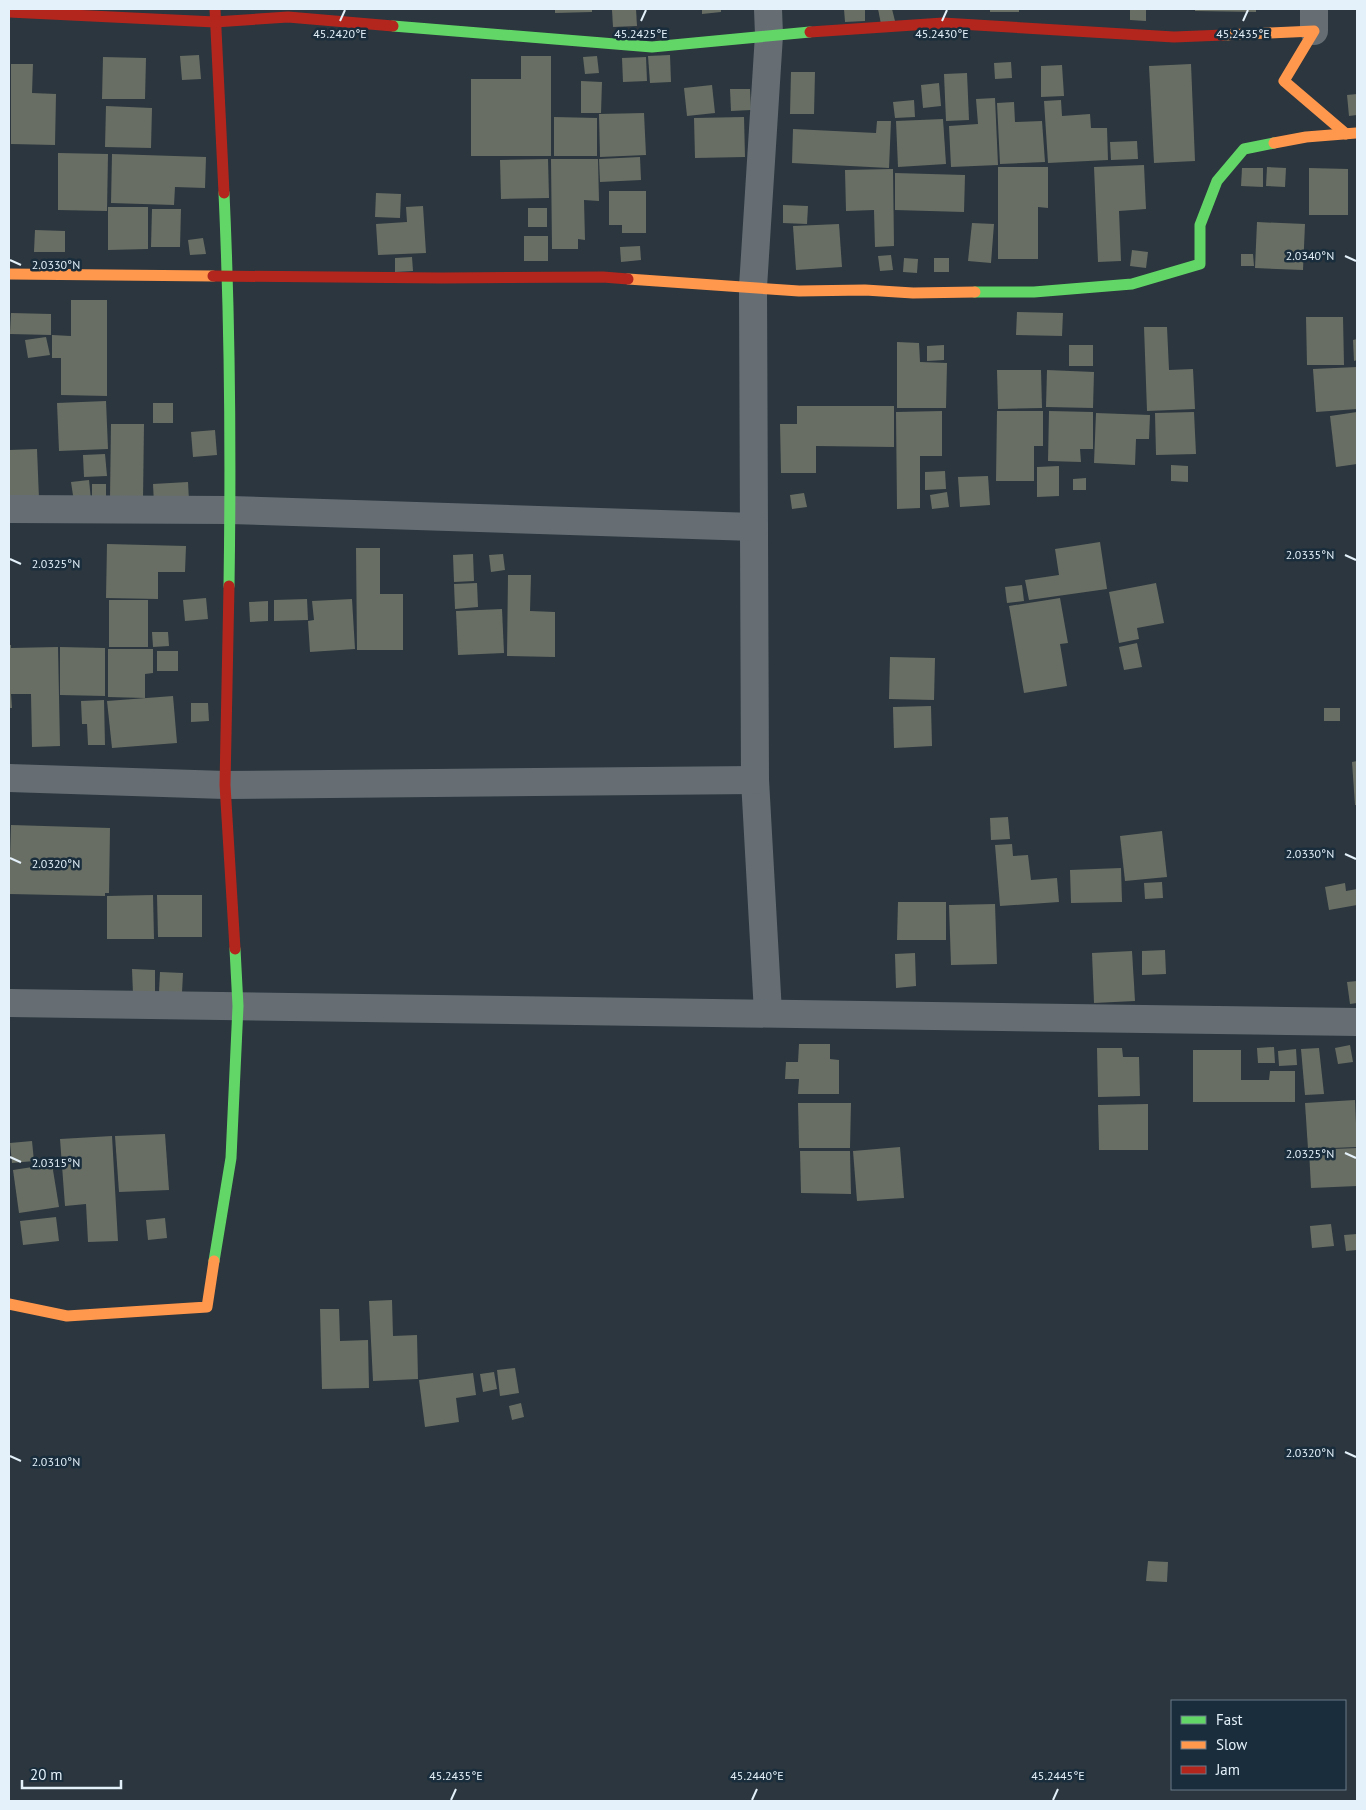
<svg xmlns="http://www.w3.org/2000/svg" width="1366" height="1810" viewBox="0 0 1366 1810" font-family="'PT Sans',sans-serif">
  <rect width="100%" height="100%" fill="#2b363e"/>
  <!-- building -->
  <g fill="#696e64">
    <polygon points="555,9 592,9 592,12 555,13"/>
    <polygon points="636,9 637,26 613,27 612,10"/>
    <polygon points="702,9 721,9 721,12 702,14"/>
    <polygon points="844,9 865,9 865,21 845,22"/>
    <polygon points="878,9 892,9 895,21 881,24"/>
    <rect x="990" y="9" width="29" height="3"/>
    <polygon points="1130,9 1146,9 1146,21 1130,20"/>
    <polygon points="1195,9 1256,9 1256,12 1195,11"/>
    <polygon points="199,55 201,79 182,80 180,56"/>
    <polygon points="670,55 671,82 650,83 648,56"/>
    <polygon points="521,56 551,56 551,156 471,156 471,79 521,79"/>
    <polygon points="597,56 599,73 585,74 583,57"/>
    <polygon points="103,57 146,58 145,99 102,99"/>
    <polygon points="646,57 647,81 623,82 622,58"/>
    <polygon points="1011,62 1012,78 995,79 994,63"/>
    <polygon points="11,64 33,64 32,93 56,94 55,145 11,144"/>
    <polygon points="1191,64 1195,161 1154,163 1149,66"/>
    <polygon points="1062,65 1064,96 1041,97 1041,66"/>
    <polygon points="791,72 815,72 814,114 790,114"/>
    <polygon points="967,73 969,120 946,121 944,74"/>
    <polygon points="581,81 602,82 601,113 581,113"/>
    <polygon points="939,83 941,106 923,108 921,85"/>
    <polygon points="712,85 715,113 687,116 684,88"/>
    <polygon points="730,89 750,89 751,110 731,111"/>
    <polygon points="1357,94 1357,115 1349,116 1347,95"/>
    <polygon points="995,98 998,165 951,167 949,126 978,124 976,99"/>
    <polygon points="914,100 915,117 895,118 893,102"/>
    <polygon points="1061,100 1062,116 1090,114 1091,128 1107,128 1108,160 1048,163 1044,101"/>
    <polygon points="1014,102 1015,122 1042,121 1045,162 1000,164 997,103"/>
    <polygon points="106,106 152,108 151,148 105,147"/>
    <polygon points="644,113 646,155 600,157 599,114"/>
    <polygon points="554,117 597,118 597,156 554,156"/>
    <polygon points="744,117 745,157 695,158 694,118"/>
    <polygon points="943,119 946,164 898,167 896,121"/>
    <polygon points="877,121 891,121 889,168 792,163 793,129 876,133"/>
    <polygon points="1137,141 1138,159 1111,160 1110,142"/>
    <polygon points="58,153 108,154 107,211 58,210"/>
    <polygon points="112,154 206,157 205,188 175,187 174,205 111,203"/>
    <polygon points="640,157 641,180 600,182 599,159"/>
    <polygon points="548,159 549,198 501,199 500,160"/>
    <polygon points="551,159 598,159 599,201 584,200 585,240 578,239 578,249 552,249"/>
    <polygon points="1144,165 1146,209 1119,211 1121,261 1098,262 1094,167"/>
    <polygon points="998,167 1048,167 1048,208 1038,207 1038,259 998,259"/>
    <polygon points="1267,167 1286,168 1285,187 1266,186"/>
    <polygon points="1242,168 1263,168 1263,187 1241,186"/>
    <polygon points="1309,168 1348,169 1348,215 1309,215"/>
    <polygon points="893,169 894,246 875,247 874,210 846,211 845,170"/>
    <polygon points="895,173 965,175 964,212 895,210"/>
    <polygon points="609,191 646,191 646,233 622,233 622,225 609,225"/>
    <polygon points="376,193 401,194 400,218 375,217"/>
    <polygon points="783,205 808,206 807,224 783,223"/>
    <polygon points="423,206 426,253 378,255 376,224 407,222 406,207"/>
    <polygon points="108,207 148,207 148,249 108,250"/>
    <rect x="528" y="208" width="19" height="19"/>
    <polygon points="152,209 181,209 180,247 151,247"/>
    <polygon points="1257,222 1305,224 1303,270 1255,268"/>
    <polygon points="972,223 994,224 991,263 968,261"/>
    <polygon points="839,224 842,267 796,270 793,226"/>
    <polygon points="35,230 65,231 65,252 34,252"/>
    <rect x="524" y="236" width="24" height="25"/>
    <polygon points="203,238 206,254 190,255 188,240"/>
    <polygon points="640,246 641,260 621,262 620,247"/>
    <polygon points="1132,250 1148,252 1146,268 1130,266"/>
    <polygon points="1241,254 1253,254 1254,266 1241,266"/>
    <polygon points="891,255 893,270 880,271 878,256"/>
    <polygon points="412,257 413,271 395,272 395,258"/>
    <polygon points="904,258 918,259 917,273 903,272"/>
    <rect x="934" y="258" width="15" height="14"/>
    <polygon points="71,300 107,300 107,396 61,395 61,358 52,358 52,335 71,336"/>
    <polygon points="1017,312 1063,313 1062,336 1016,335"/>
    <polygon points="11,313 51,314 51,335 10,334"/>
    <polygon points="1306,317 1343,317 1344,365 1307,365"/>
    <polygon points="1144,327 1167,327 1169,370 1193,369 1195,409 1147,411"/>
    <polygon points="46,337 50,355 28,358 25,340"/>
    <polygon points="1357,339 1357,360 1354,361 1353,340"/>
    <polygon points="897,342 919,343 920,362 947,363 946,408 897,408"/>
    <polygon points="944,345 944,360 927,361 927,346"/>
    <rect x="1069" y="345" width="24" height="21"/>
    <polygon points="1357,367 1357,409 1316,412 1313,369"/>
    <polygon points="997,370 1041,370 1042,408 998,409"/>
    <polygon points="1047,370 1094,372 1093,408 1046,407"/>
    <polygon points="106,401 108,449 59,451 57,403"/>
    <rect x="153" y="403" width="20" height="20"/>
    <polygon points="797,406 894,406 894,447 816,446 816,473 781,473 780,424 797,424"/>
    <polygon points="942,411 942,456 920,456 920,508 897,509 896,412"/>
    <polygon points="997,411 1043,411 1043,446 1034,446 1034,481 996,481"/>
    <polygon points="1049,411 1093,412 1093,449 1080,449 1081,462 1048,461"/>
    <polygon points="1194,412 1196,454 1156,455 1155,413"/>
    <polygon points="1357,412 1357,464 1336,467 1330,416"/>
    <polygon points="1096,413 1150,415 1149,439 1136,439 1135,465 1094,463"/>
    <polygon points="111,424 144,424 143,499 110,498"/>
    <polygon points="215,430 217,455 193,457 191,432"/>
    <polygon points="37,449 39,499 9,501 9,450"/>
    <polygon points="105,454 107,476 84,477 83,455"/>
    <polygon points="1171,465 1188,466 1188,482 1171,481"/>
    <polygon points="1059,466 1059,496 1037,497 1037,467"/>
    <polygon points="945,471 946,489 925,490 925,472"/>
    <polygon points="988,476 990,505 960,507 958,477"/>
    <polygon points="1086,478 1086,490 1073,490 1073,479"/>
    <polygon points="89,480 91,500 74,502 71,482"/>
    <polygon points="188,482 189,501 154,504 153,484"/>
    <polygon points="92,484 106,484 106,499 92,500"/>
    <polygon points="947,492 949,507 932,509 930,495"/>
    <polygon points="804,493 807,507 792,509 790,495"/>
    <polygon points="1100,542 1107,589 1029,600 1025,580 1059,575 1055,549"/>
    <polygon points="107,544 186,546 185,572 158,572 158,599 106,598"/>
    <polygon points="356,548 380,548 380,594 403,594 403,650 357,650"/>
    <polygon points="473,554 474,581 454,582 453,555"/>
    <polygon points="503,554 505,570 491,572 489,555"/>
    <polygon points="508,575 531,575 530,611 555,612 555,657 507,656"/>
    <polygon points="477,583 478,607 455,609 454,584"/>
    <polygon points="1156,583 1164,623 1137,628 1139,639 1119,643 1109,592"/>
    <polygon points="1022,585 1024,601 1007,603 1005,587"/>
    <polygon points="206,598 208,619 185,621 183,600"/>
    <polygon points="1060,598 1068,643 1060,644 1067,686 1024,693 1009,606"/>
    <polygon points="307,599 308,620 274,621 274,600"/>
    <polygon points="352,599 355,649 310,652 308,621 314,620 312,601"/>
    <rect x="109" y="600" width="39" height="47"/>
    <polygon points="268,601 268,621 250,622 249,602"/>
    <polygon points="502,609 504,653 458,655 456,611"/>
    <polygon points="152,632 168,632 169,646 153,647"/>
    <polygon points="1137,643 1142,667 1124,670 1119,647"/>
    <polygon points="9,645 11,645 11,663 11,648 58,647 60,746 32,747 31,694 11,694 12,708 9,708"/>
    <polygon points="60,647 105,648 105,696 60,695"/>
    <polygon points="108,649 153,649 153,673 145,674 145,698 108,697"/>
    <rect x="157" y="651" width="21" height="20"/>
    <polygon points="890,657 935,658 934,700 889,699"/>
    <polygon points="173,696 177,743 112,748 107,701"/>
    <polygon points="104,700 105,745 88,745 87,724 82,724 81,701"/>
    <polygon points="191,703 208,703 209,721 191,722"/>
    <polygon points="931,706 932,746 894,748 893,707"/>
    <rect x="1324" y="708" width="16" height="13"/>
    <polygon points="1357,761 1357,805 1355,805 1352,762"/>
    <polygon points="1008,817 1010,839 991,840 990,818"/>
    <polygon points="11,825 110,828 109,893 105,893 105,896 9,894"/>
    <polygon points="1162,831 1167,877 1125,881 1120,836"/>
    <polygon points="1012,844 1013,856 1028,855 1031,880 1057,878 1059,902 1000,906 995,845"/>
    <polygon points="1121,868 1122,902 1071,903 1070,870"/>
    <polygon points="1162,882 1163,898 1145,899 1144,883"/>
    <polygon points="1345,883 1346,891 1357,889 1357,905 1329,910 1325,887"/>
    <polygon points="153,895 154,939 107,939 107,896"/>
    <polygon points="157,895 202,895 202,937 158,937"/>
    <polygon points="898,902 946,902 946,940 897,940"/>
    <polygon points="995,904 997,964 951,965 949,905"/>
    <polygon points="1165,950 1166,974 1142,975 1142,951"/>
    <polygon points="1132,951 1135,1001 1094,1003 1092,953"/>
    <polygon points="915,953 916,986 896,988 895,954"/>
    <polygon points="132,969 155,970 155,994 133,994"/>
    <polygon points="160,972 183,973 182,993 159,992"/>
    <polygon points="1357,981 1357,1003 1350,1004 1347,982"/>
    <polygon points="799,1044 830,1044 830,1059 839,1060 839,1094 798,1094 799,1079 785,1079 786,1062 798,1062"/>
    <polygon points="1350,1045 1353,1062 1338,1064 1335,1048"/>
    <polygon points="1274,1047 1275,1063 1258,1063 1257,1048"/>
    <polygon points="1097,1048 1122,1048 1123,1057 1139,1057 1140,1096 1098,1097"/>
    <polygon points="1319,1048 1324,1094 1305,1095 1301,1049"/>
    <polygon points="1296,1049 1297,1065 1279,1066 1278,1051"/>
    <polygon points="1193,1050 1241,1050 1241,1080 1269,1080 1270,1071 1295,1071 1295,1102 1193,1102"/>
    <polygon points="1355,1100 1357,1147 1308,1149 1305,1103"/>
    <polygon points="798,1103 851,1103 850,1148 799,1148"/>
    <polygon points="1148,1104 1148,1150 1099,1150 1098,1105"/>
    <polygon points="165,1134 169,1190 119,1192 115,1136"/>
    <polygon points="112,1136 118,1241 88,1242 86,1204 65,1206 60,1139"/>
    <polygon points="32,1141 34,1161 12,1163 10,1143"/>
    <polygon points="900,1147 904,1198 857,1201 853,1151"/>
    <polygon points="1357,1148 1357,1186 1311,1188 1309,1150"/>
    <polygon points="800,1151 850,1151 851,1194 801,1193"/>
    <polygon points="52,1164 59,1207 19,1213 13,1170"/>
    <polygon points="56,1217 59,1241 23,1245 20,1221"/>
    <polygon points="165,1218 167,1238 148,1240 146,1220"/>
    <polygon points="1331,1224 1334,1246 1312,1248 1310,1226"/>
    <polygon points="1357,1234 1357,1250 1346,1251 1344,1235"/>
    <polygon points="392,1300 393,1336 417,1335 418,1379 373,1381 369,1301"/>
    <polygon points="320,1309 339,1309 340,1341 368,1340 369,1388 322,1389"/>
    <polygon points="515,1368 519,1393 500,1396 497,1370"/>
    <polygon points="494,1372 497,1389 483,1392 480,1374"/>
    <polygon points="473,1373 476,1395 456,1398 459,1422 425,1427 419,1380"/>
    <polygon points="521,1403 524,1417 512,1420 509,1406"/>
    <polygon points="1148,1561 1168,1562 1167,1582 1146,1581"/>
  </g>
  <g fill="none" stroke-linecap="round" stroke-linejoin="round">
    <!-- street -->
    <g stroke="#666e74" stroke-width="28">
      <polyline points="768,9 769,35 753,287 755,780 768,1013"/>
      <polyline points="1314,9 1314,31"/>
      <polyline points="9,509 230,510 754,527"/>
      <polyline points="9,778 225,785 755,780"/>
      <polyline points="9,1003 1357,1022"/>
    </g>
    <!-- fast -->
    <g stroke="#63d668" stroke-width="11">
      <polyline points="393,26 652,47 810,32"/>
      <path d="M224,193c6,131 7,262 5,393"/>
      <polyline points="975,292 1034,292 1132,284 1200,264 1200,225 1217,181 1244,149 1274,143"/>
      <polyline points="214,1261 231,1158 238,1006 235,949"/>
    </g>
    <!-- slow -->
    <g stroke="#ff974d" stroke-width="11">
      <polyline points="1224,35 1314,31 1284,81 1346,134"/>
      <polyline points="1274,143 1306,137 1356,133"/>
      <polyline points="9,274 213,276"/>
      <polyline points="628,279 799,291 865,290 913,293 975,292"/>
      <polyline points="9,1304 67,1316 207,1307 214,1261"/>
    </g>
    <!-- jam -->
    <g stroke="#b3261e" stroke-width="11">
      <polyline points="215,9 224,193"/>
      <polyline points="9,12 215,22 288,17 393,26"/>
      <polyline points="810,32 943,23 1174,37 1224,35"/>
      <polyline points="213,276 442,278 603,277 628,279"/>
      <polyline points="229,586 225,785 235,949"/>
    </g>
  </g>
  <!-- ticks -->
  <path fill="none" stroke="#e4f1fa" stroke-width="2" d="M340,21l5,-11M641,21l5,-11M942,21l5,-11M1243,21l5,-11M1345,256l11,5M10,260l11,5M1345,555l11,5M10,559l11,5M1345,854l11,5M10,858l11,5M1345,1153l11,5M10,1157l11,5M1345,1452l11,5M10,1456l11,5M451,1800l5,-11M752,1800l5,-11M1053,1800l5,-11"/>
  <g font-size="12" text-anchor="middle" fill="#e4f1fa" stroke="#192d3c" stroke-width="5" stroke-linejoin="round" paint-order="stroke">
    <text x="942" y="38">45.2430°E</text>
    <text x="1243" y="38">45.2435°E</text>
    <text x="340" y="38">45.2420°E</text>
    <text x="641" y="38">45.2425°E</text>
    <text x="1310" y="260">2.0340°N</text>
    <text x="56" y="269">2.0330°N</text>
    <text x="1310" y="559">2.0335°N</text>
    <text x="56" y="568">2.0325°N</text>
    <text x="1310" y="858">2.0330°N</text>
    <text x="56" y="868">2.0320°N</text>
    <text x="1310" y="1158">2.0325°N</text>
    <text x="56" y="1167">2.0315°N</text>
    <text x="1310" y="1457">2.0320°N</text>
    <text x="56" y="1466">2.0310°N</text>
    <text x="456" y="1780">45.2435°E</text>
    <text x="757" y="1780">45.2440°E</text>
    <text x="1058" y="1780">45.2445°E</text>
  </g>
  <!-- border -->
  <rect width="1366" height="1810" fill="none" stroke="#e4f1fa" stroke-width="20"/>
  <!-- legend -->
  <rect x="1171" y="1700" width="175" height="90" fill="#192d3c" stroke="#6a7b88"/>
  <rect x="1181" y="1716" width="25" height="8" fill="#63d668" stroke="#6a7b88"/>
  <text x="1216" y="1725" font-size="15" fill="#e4f1fa">Fast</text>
  <rect x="1181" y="1741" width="25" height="8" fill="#ff974d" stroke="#6a7b88"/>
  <text x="1216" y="1750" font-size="15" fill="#e4f1fa">Slow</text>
  <rect x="1181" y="1766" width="25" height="8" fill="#b3261e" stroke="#6a7b88"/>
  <text x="1216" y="1775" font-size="15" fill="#e4f1fa">Jam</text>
  <!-- scale -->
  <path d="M22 1780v8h99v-8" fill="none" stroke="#e4f1fa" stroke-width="2.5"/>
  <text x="30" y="1780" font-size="15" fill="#e4f1fa" stroke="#192d3c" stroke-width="4" paint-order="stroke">20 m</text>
</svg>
